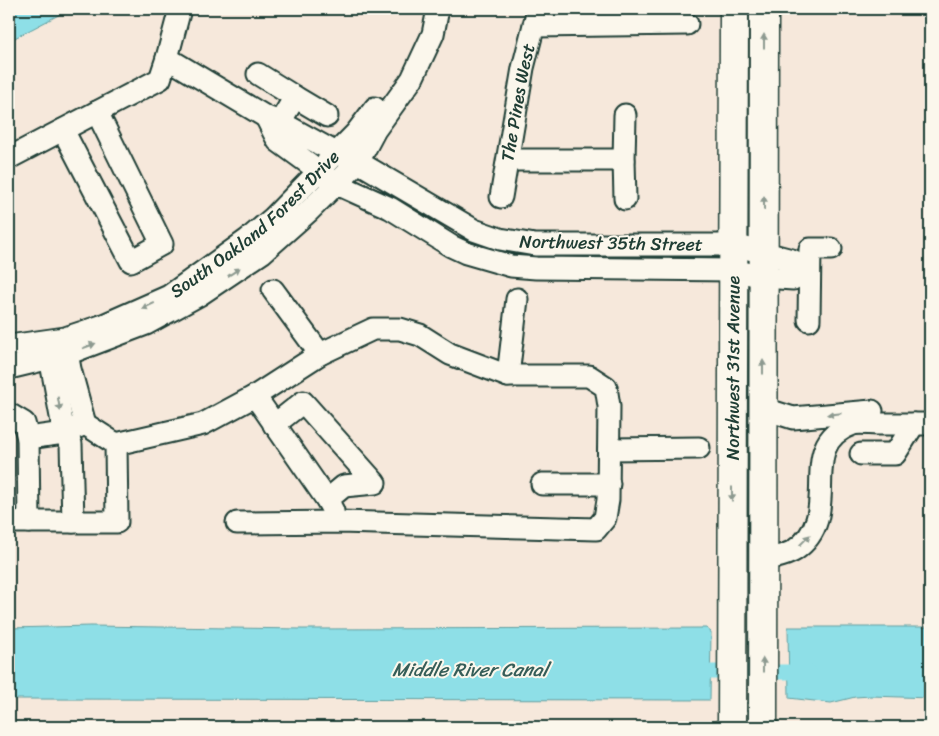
<svg xmlns="http://www.w3.org/2000/svg" width="939" height="736" viewBox="0 0 939 736" font-family="Sriracha,sans-serif">
  <rect width="100%" height="100%" fill="#f6e8db"/>
  <filter id="ink" filterUnits="userSpaceOnUse"><feTurbulence type="fractalNoise" baseFrequency=".02" numOctaves="2"/><feDisplacementMap in="SourceGraphic" scale="10" xChannelSelector="R" yChannelSelector="G"/><feConvolveMatrix kernelMatrix="1 2 1 2 8 2 1 2 1" color-interpolation-filters="sRGB"/></filter>
  <g filter="url(#ink)">
    <!-- water -->
    <g fill="#8edfe7" stroke="#629e9f">
      <polygon points="9,9 70,9 9,41"/>
      <polygon points="91,626 302,629 706,628 711,632 710,700 9,699 9,628"/>
      <polygon points="788,627 930,627 930,698 871,696 855,697 831,703 789,698"/>
    </g>
    <g fill="none" stroke-linecap="round" stroke-linejoin="round">
      <!-- canal -->
      <polyline stroke="#8edfe7" stroke-width="15" points="692,672 809,672"/>
      <!-- minor casing -->
      <g stroke="#1f3d34" stroke-width="25">
        <g id="minor">
          <polyline points="534,26 687,24"/>
          <polyline points="167,58 180,9"/>
          <polyline points="258,74 295,97"/>
          <polygon points="266,117 280,122 336,153 358,162 474,230 500,239 535,245 734,245 792,260 809,268 793,279 764,277 733,270 536,268 511,266 466,253 451,246 390,208 337,184 278,141"/>
          <polyline points="280,122 295,97 327,116"/>
          <polyline points="63,130 131,261 162,244 97,112"/>
          <polyline points="9,158 160,79 167,58 266,117"/>
          <polyline points="508,160 624,160 625,199"/>
          <polyline points="624,160 625,115"/>
          <path id="s1" d="M501,197l22,-129 15,-59"/>
          <polyline points="273,290 320,354"/>
          <polyline points="809,320 810,249 831,249"/>
          <polyline points="65,341 70,369 85,424"/>
          <path id="s2" d="M9,346l56,-8 36,-12 68,-30 78,-56 26,-22 83,-85 19,-25"/>
          <polyline points="48,346 64,433 71,444 73,522"/>
          <polyline points="9,368 67,354 146,324 199,295 263,252 308,212 358,162 375,130 412,79 433,34 438,9"/>
          <polyline points="508,376 517,299"/>
          <polyline points="255,396 327,500 333,511"/>
          <polyline points="763,404 771,411 793,418 872,411"/>
          <polyline points="9,414 24,423 28,438 64,433 85,424 116,444 203,424 255,396 320,354 373,329 400,329 420,335 450,354 508,376 589,376 606,387 609,406 608,500 605,518 596,529 339,522 237,523"/>
          <polyline points="274,425 303,402 375,483 344,486 327,500"/>
          <polyline points="28,438 29,522"/>
          <polyline points="609,449 699,448"/>
          <polyline points="861,454 895,454 914,424"/>
          <polyline points="542,484 609,484"/>
          <polyline points="9,522 117,522 116,444"/>
          <path d="M762,561c10,-3 24,-5 33,-11 52,-36 -3,-105 58,-126 7,-2 16,0 23,0 18,0 36,0 54,0"/>
        </g>
      </g>
      <!-- major casing -->
      <g stroke="#1f3d34" stroke-width="31">
        <g id="major">
          <path id="s3" d="M732,727l2,-718"/>
          <polyline points="763,727 764,9"/>
        </g>
      </g>
      <!-- minor -->
      <use href="#minor" stroke="#fbf7ec" stroke-width="21"/>
      <!-- major -->
      <use href="#major" stroke="#fbf7ec" stroke-width="28"/>
    </g>
    <!-- one-way arrows -->
    <defs><path id="oneway-solid" d="M-6-.8H1V-3.2L6.5 0L1 3.2V.8H-6Z" transform="scale(1.25)"/></defs>
    <g fill="#8d9a90">
      <use href="#oneway-solid" transform="translate(764 41) rotate(-90)"/>
      <use href="#oneway-solid" transform="translate(764 203) rotate(-90)"/>
      <use href="#oneway-solid" transform="translate(234 272) rotate(-34)"/>
      <use href="#oneway-solid" transform="translate(148 306) rotate(155)"/>
      <use href="#oneway-solid" transform="translate(89 346) rotate(-21)"/>
      <use href="#oneway-solid" transform="translate(763 367) rotate(-90)"/>
      <use href="#oneway-solid" transform="translate(59 404) rotate(80)"/>
      <use href="#oneway-solid" transform="translate(834 414) rotate(174)"/>
      <use href="#oneway-solid" transform="translate(732 494) rotate(90)"/>
      <use href="#oneway-solid" transform="translate(805 540) rotate(-45)"/>
      <use href="#oneway-solid" transform="translate(763 665) rotate(-90)"/>
    </g>
  </g>
  <g text-anchor="middle" dominant-baseline="central" stroke-width="4" stroke-linejoin="round" paint-order="stroke">
    <!-- street labels -->
    <g font-size="18" fill="#1f3d34" stroke="#fbf7ec">
      <text stroke="none"><textPath href="#s1" startOffset="96">The Pines West</textPath></text>
      <text stroke="none"><textPath href="#s2" startOffset="281">South Oakland Forest Drive</textPath></text>
      <text transform="translate(611 243) rotate(1)">Northwest 35th Street</text>
      <text stroke="none"><textPath href="#s3" startOffset="359">Northwest 31st Avenue</textPath></text>
    </g>
    <!-- water labels -->
    <g font-size="19" font-style="italic" fill="#355d58" stroke="#fbf7ec">
      <text x="470" y="669">Middle River Canal</text>
    </g>
  </g>
  <!-- margin -->
  <rect width="939" height="736" fill="none" stroke="#fbf7ec" stroke-width="30"/>
  <rect x="15" y="15" width="909" height="706" fill="none" stroke="#1f3d34" stroke-width="2" filter="url(#ink)"/>
</svg>
